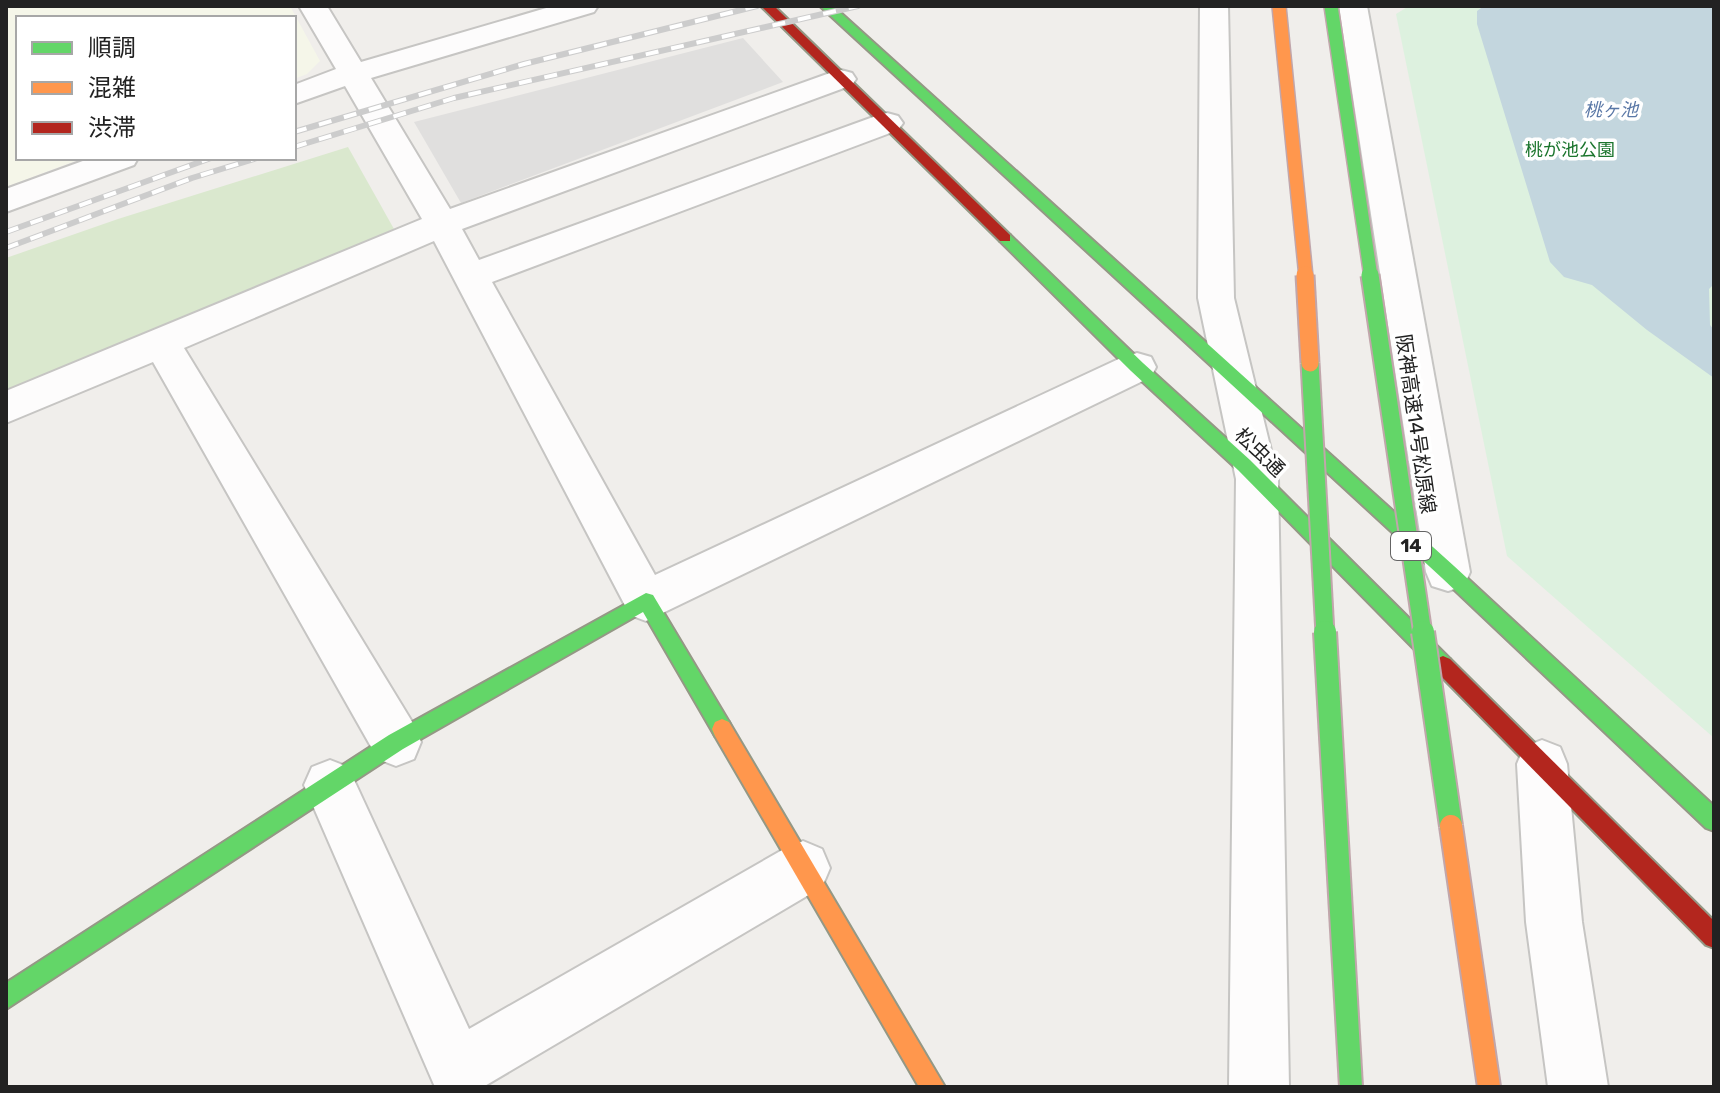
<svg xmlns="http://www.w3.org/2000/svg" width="1720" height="1093" viewBox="0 0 1720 1093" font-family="Rubik,'Noto Sans JP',sans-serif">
  <rect width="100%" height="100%" fill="#f0eeeb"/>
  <!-- education -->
  <polygon fill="#f5f6e9" points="6,6 290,6 320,61 307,74 294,79 294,18 18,18 18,158 83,158 6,187"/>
  <!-- grass -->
  <polygon fill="#dae8ce" points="348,147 394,229 6,392 6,258 118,219"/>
  <!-- park -->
  <polygon fill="#ddf1df" points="1409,6 1714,6 1714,738 1507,556 1396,14"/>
  <!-- parking -->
  <polygon fill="#e0dfde" points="743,38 783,82 461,203 414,122"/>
  <!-- water -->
  <polygon fill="#c3d6de" points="1484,6 1714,6 1714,284 1709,289 1710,325 1714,330 1714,378 1647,330 1592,285 1564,277 1550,262 1477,24 1477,11"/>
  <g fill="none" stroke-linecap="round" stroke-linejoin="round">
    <!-- street casing -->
    <g stroke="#c6c5c3" stroke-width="4">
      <g id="street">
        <polygon points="299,6 327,6 361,62 553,6 598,6 594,12 371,78 450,209 830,73 841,70 852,73 856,79 852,85 462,229 479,260 876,116 887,113 898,116 903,123 898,130 492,282 655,575 1123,357 1137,353 1151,357 1156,367 1151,377 646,621 630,615 434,241 184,348 414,725 421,742 414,759 396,766 378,759 153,362 6,423 6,391 422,219 345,86 294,104 294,85 336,69"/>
        <polygon points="1200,6 1228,6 1234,298 1278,479 1289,1087 1229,1087 1236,479 1198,298"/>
        <polygon points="1339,6 1367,6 1470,572 1464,586 1448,591 1432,586 1426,572"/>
        <polygon points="91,158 138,158 134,165 6,212 6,189"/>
        <polygon points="1542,740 1560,747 1567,764 1582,922 1608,1087 1548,1087 1526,922 1517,764 1524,747"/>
        <polygon points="330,760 348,767 469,1029 784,849 803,841 822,849 830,868 822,887 483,1087 435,1087 304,785 312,767"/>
      </g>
    </g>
    <!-- fast casing -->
    <g stroke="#949885" stroke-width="4">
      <g id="fast">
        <polygon points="820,6 833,6 1454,566 1714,806 1714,831 1706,828 1442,578"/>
        <polygon points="1005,233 1010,235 1143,363 1250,460 1450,659 1453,665 1450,671 1443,674 1436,671 1238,470 1131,371 1000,241 998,238"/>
        <polygon points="646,593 653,595 729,722 732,729 729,736 722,739 715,736 643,612 403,749 6,1009 6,983 389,735"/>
      </g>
    </g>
    <!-- slow casing -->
    <g stroke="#949885" stroke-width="4">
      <polygon id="slow" points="722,719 729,722 945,1087 919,1087 715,736 712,729 715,722"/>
    </g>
    <!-- jam casing -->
    <g stroke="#949885" stroke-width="4">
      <g id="jam">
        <polygon points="761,6 774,6 1010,235 1010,241 1000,241"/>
        <polygon points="1443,656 1450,659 1714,921 1714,948 1706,945 1436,671 1433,665 1436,659"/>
      </g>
    </g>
    <!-- street -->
    <use href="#street" fill="#fdfcfc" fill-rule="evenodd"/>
    <!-- fast -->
    <use href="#fast" fill="#63d668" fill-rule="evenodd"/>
    <!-- slow -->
    <use href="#slow" fill="#ff974d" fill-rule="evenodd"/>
    <!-- jam -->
    <use href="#jam" fill="#b3261e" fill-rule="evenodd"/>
    <!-- rail casing -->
    <g stroke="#ccc" stroke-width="6">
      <g id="rail">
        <polyline points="294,132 524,64 757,6"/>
        <polyline points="294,147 454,98 858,6"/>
        <polyline points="6,232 211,158"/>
        <polyline points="6,248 192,178 257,158"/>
      </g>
    </g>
    <!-- rail -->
    <use href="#rail" stroke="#fff" stroke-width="4" stroke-dasharray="13" stroke-linecap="butt"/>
    <!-- fast-bridge-far2 casing -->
    <g stroke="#c1a6ab" stroke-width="16" stroke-linecap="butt">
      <polyline id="fast-bridge-far2" points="1331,6 1371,277"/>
    </g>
    <!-- fast-bridge-far1 casing -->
    <g stroke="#c1a6ab" stroke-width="21" stroke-linecap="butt">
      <g id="fast-bridge-far1">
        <polyline points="1370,275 1423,634"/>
        <polyline points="1310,363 1325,634"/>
      </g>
    </g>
    <!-- fast-bridge casing -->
    <g stroke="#c1a6ab" stroke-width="26" stroke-linecap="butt">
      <g id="fast-bridge">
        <polyline points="1325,632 1351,1087"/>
        <polyline points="1423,632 1451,826"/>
      </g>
    </g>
    <!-- slow-bridge-far2 casing -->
    <g stroke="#c1a6ab" stroke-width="16" stroke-linecap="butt">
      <polyline id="slow-bridge-far2" points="1279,6 1306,277"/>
    </g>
    <!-- slow-bridge-far1 casing -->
    <g stroke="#c1a6ab" stroke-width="21" stroke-linecap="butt">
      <polyline id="slow-bridge-far1" points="1305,275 1310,363"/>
    </g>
    <!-- slow-bridge casing -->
    <g stroke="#c1a6ab" stroke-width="26" stroke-linecap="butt">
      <polyline id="slow-bridge" points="1451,826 1489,1087"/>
    </g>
    <!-- fast-bridge-far2 -->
    <use href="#fast-bridge-far2" stroke="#63d668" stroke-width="13"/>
    <!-- fast-bridge-far1 -->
    <use href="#fast-bridge-far1" stroke="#63d668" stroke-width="17"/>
    <!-- fast-bridge -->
    <use href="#fast-bridge" stroke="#63d668" stroke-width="22"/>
    <!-- slow-bridge-far2 -->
    <use href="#slow-bridge-far2" stroke="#ff974d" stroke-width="13"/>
    <!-- slow-bridge-far1 -->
    <use href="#slow-bridge-far1" stroke="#ff974d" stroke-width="17"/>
    <!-- slow-bridge -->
    <use href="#slow-bridge" stroke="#ff974d" stroke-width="22"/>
  </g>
  <g text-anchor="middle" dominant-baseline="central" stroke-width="7" stroke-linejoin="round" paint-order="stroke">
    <!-- far-water labels -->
    <g font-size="18" font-style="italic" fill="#5977a6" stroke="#fff">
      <text x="1611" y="110">桃ヶ池</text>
    </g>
    <!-- far-park labels -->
    <g font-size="18" fill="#1b752d" stroke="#fff">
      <text x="1570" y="150">桃が池公園</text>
    </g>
    <!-- shield labels -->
    <rect fill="#fff" stroke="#646464" stroke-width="2" x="1391" y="532" width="40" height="28" rx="6"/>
    <g font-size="18" font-weight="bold" fill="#222">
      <text x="1411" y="546">14</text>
    </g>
    <!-- street labels -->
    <g font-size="20" fill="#222" stroke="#fff">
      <text transform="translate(1416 424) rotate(82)">阪神高速14号松原線</text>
      <text transform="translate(1260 452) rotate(44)">松虫通</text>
    </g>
  </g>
  <!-- border -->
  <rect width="1720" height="1093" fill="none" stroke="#222222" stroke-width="16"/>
  <!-- legend -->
  <rect x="16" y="16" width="280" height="144" fill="#ffffff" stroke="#a7a7a7" stroke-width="2"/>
  <rect x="32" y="42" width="40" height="12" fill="#63d668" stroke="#a7a7a7" stroke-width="2"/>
  <text x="88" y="56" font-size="24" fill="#222222">順調</text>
  <rect x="32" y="82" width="40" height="12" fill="#ff974d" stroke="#a7a7a7" stroke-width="2"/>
  <text x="88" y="96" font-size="24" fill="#222222">混雑</text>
  <rect x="32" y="122" width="40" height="12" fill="#b3261e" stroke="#a7a7a7" stroke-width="2"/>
  <text x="88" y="136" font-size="24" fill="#222222">渋滞</text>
</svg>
